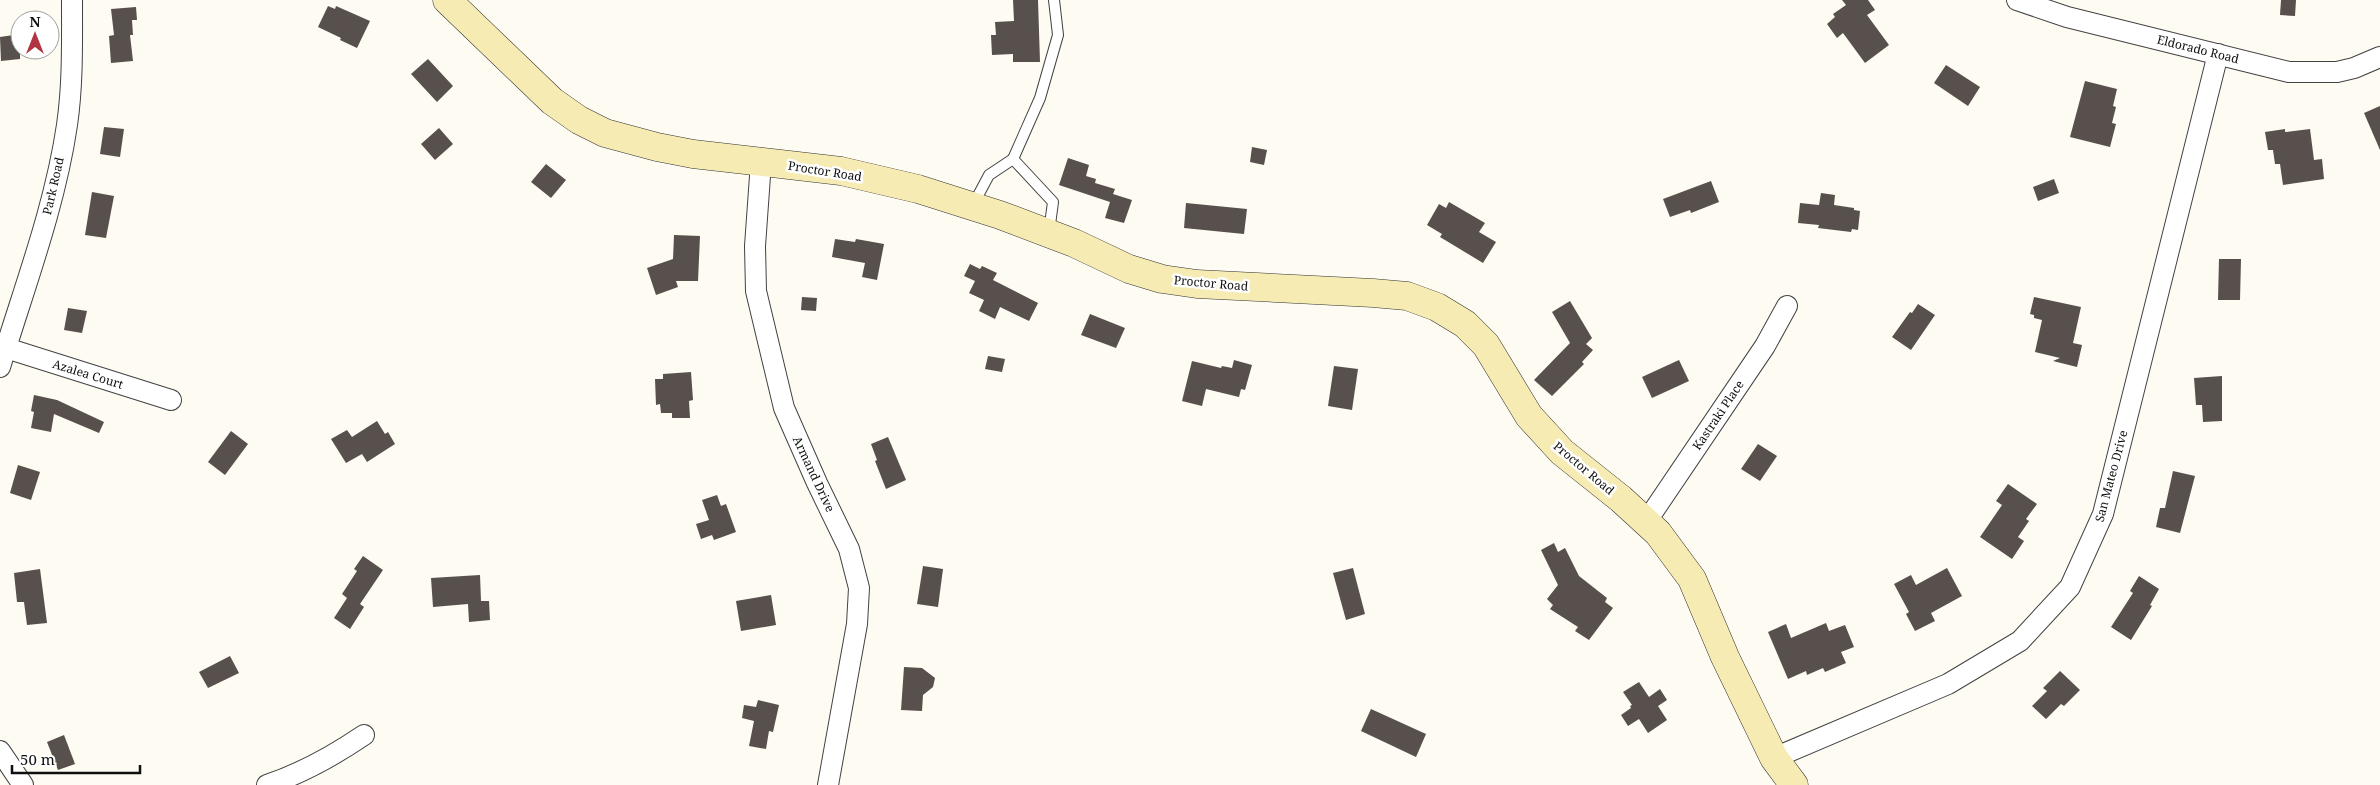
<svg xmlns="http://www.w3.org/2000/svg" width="2380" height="785" viewBox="0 0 2380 785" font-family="'Noto Serif',serif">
  <rect width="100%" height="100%" fill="#fefbf2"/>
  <!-- building -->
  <g fill="#57504c">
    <polygon points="1013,0 1038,0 1040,62 1013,62 1013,54 992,55 991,35 996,35 995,22 1014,21"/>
    <polygon points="1842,0 1868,0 1875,10 1867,15 1889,45 1865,63 1843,33 1837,38 1827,24 1835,17 1833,14 1846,5"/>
    <polygon points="2281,0 2296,0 2295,16 2280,15"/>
    <polygon points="328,6 335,9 336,6 370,21 357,48 340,40 341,38 318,27"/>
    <polygon points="136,7 137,20 132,20 133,35 130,35 133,61 111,63 109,36 114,35 111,9"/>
    <polygon points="20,34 20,59 1,61 0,37"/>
    <polygon points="428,59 453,86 437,102 411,74"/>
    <polygon points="1946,65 1980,87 1968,106 1934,83"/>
    <polygon points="2085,81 2117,89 2113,106 2116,107 2112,123 2116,124 2110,147 2070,137"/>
    <polygon points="2380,106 2380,150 2364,113"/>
    <polygon points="104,127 124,129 120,157 100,154"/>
    <polygon points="439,128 453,144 435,160 421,144"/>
    <polygon points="2285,129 2285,132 2310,129 2314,160 2322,159 2324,179 2283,185 2280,164 2275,164 2273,150 2268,150 2265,132"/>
    <polygon points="1252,147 1267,150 1264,165 1250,162"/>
    <polygon points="1068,158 1089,165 1086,176 1096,179 1095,183 1115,189 1113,194 1132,200 1124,223 1105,218 1110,202 1059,185"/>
    <polygon points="546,164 566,180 551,198 531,182"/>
    <polygon points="2054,179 2059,193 2038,201 2033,187"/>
    <polygon points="1711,181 1719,202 1691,213 1690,210 1670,217 1663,199"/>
    <polygon points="92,192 114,196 106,238 85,235"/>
    <polygon points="1821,193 1835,195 1834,205 1854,208 1854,210 1860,211 1858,230 1852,229 1851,232 1818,228 1819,225 1798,223 1800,203 1819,205"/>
    <polygon points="1449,202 1485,223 1479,232 1496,242 1483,263 1440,237 1442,234 1427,225 1439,204 1446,208"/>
    <polygon points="1186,203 1247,209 1244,234 1184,228"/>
    <polygon points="674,235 700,236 698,281 676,281 678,287 656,295 647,268 673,259"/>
    <polygon points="835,239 855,242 856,239 884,244 877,280 862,277 865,263 832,257"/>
    <polygon points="2219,259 2241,259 2240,300 2218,300"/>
    <polygon points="970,264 980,269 982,266 997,273 993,280 1038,303 1029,321 1000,307 995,319 979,311 984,300 969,293 975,281 964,276"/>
    <polygon points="802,297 817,298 816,311 801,310"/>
    <polygon points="2034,297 2081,307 2073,343 2082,345 2077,367 2053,361 2060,358 2035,352 2042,320 2034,318 2034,315 2030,314"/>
    <polygon points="1570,301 1592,338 1586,344 1593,350 1582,362 1584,364 1552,396 1534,380 1570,343 1552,312"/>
    <polygon points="1918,304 1935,315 1911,350 1892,337 1910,312 1912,313"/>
    <polygon points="68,308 87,311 82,333 64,330"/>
    <polygon points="1090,314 1125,328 1116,348 1081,335"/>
    <polygon points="988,356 1005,359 1002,372 985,369"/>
    <polygon points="1234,360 1252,365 1245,390 1241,389 1239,397 1206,389 1202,406 1182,401 1192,361 1221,368 1222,366 1232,368"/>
    <polygon points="1679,360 1689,381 1652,398 1642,377"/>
    <polygon points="1334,366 1358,369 1352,410 1328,406"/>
    <polygon points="691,372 693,400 689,401 690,418 672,418 672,413 661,413 660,404 656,405 655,379 663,379 663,374"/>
    <polygon points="2222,376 2222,421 2203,422 2202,405 2196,405 2194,378"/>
    <polygon points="34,395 57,400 104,422 99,433 54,414 51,432 31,428 34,412 31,411"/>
    <polygon points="377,421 385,434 388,432 395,444 367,462 362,454 346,463 331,439 347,430 352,437"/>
    <polygon points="231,431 248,444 225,475 208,462"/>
    <polygon points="888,437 906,480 886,489 875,461 877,460 871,444"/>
    <polygon points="1758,444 1777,456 1760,481 1741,469"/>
    <polygon points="18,465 40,472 31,500 10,493"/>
    <polygon points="2173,471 2195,476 2180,533 2156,527 2160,508 2165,508"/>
    <polygon points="2008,484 2037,504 2026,519 2029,521 2018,537 2024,541 2012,559 1980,537 2002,505 1996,501"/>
    <polygon points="717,495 721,506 726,504 736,532 714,540 712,535 701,539 696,524 709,520 702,500"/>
    <polygon points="1554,543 1558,552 1565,548 1579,576 1607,598 1605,602 1613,608 1589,640 1575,631 1578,627 1550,609 1553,605 1547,599 1558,585 1541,550"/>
    <polygon points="363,556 383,570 360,604 364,607 350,629 334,618 347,598 342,594 357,571 354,569"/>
    <polygon points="923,566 943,569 938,607 917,604"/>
    <polygon points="1353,568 1365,614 1346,620 1333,573"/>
    <polygon points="1947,568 1962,596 1931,613 1935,621 1915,631 1906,614 1909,612 1894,584 1911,575 1916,585"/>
    <polygon points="40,569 47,623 27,625 24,602 17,602 14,573"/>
    <polygon points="480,575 481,601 489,601 490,620 469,622 468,604 433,607 431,578"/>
    <polygon points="2139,576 2159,589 2150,605 2152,606 2131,640 2111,627 2133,593 2130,591"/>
    <polygon points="771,595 776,625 741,631 736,601"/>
    <polygon points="1826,623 1829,631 1845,625 1854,647 1841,652 1846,663 1825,672 1823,668 1807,675 1806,671 1788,679 1768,632 1786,624 1791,638"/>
    <polygon points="230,656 239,673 208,688 199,672"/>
    <polygon points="904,667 922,668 935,678 933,687 923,695 922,711 901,710"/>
    <polygon points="2060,671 2080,690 2064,706 2061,704 2046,719 2032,706 2047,691 2043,688"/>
    <polygon points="1639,682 1649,697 1660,689 1667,700 1658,706 1667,720 1648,733 1639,719 1628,726 1621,715 1631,708 1630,706 1632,705 1623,692"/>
    <polygon points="758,700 779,705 773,732 769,731 766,749 749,746 754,721 742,718 744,705 756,707"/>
    <polygon points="1371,709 1426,734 1416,757 1361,731"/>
    <polygon points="64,735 75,764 58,770 47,742"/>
  </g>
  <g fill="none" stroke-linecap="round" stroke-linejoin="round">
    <!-- lane casing -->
    <g stroke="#424242" stroke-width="12">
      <g id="lane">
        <polyline points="1013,159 1040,98 1058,35 1054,0"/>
        <polyline points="973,205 989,175 1013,159 1053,202 1049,232"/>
      </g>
    </g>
    <!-- street casing -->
    <g stroke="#424242" stroke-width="22">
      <g id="street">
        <polyline points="2017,0 2067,17 2289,72 2337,72 2354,68 2380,57"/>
        <polyline points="761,162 755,246 756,291 784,408 817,483 849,549 859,588 857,624 828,785"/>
        <polyline points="6,348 171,400"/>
        <path d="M0,367c24,-79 55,-160 67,-242 6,-41 5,-84 5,-125"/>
        <polyline points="1646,522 1765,346 1787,306"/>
        <polyline points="0,751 23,785"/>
        <polyline points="1774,758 1948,684 2020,641 2070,587 2103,514 2218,54"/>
        <path d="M267,785c36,-12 66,-29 97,-50"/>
      </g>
    </g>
    <!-- secondary casing -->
    <g stroke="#313131" stroke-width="29">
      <polyline id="secondary" points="447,0 552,101 579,120 605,133 657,147 693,154 841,171 918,189 1000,215 1074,243 1129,269 1162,279 1197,284 1373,293 1407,296 1437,307 1465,324 1486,345 1529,416 1562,452 1621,499 1658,533 1692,579 1725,657 1774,758 1794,785"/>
    </g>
    <!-- lane -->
    <use href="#lane" stroke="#fff" stroke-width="10"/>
    <!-- street -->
    <use href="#street" stroke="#fff" stroke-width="20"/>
    <!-- secondary -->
    <use href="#secondary" stroke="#f7ebb4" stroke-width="28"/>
  </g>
  <g text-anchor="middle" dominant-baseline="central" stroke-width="5" stroke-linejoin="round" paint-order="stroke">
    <!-- street labels -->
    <g font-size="12" fill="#0f0f0f" stroke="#fff">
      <text transform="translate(2198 49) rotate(14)">Eldorado Road</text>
      <text transform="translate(825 171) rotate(9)">Proctor Road</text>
      <text transform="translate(53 186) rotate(-77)">Park Road</text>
      <text transform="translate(1211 283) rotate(5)">Proctor Road</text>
      <text transform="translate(88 374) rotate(17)">Azalea Court</text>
      <text transform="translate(1718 415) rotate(-56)">Kastraki Place</text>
      <text transform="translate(1584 468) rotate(40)">Proctor Road</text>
      <text transform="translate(814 474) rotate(65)">Armand Drive</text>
      <text transform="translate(2111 476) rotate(-75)">San Mateo Drive</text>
    </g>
  </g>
  <!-- north arrow -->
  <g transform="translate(35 35)"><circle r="24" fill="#ffffff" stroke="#9f9f9f"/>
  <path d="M0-4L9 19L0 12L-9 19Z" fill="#b23443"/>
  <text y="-8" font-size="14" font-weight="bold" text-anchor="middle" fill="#0f0f0f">N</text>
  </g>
  <!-- scale -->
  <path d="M12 765v8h128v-8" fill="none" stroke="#0f0f0f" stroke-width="2.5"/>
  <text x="20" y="765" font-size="15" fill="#0f0f0f" stroke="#ffffff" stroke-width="4" paint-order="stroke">50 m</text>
</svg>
